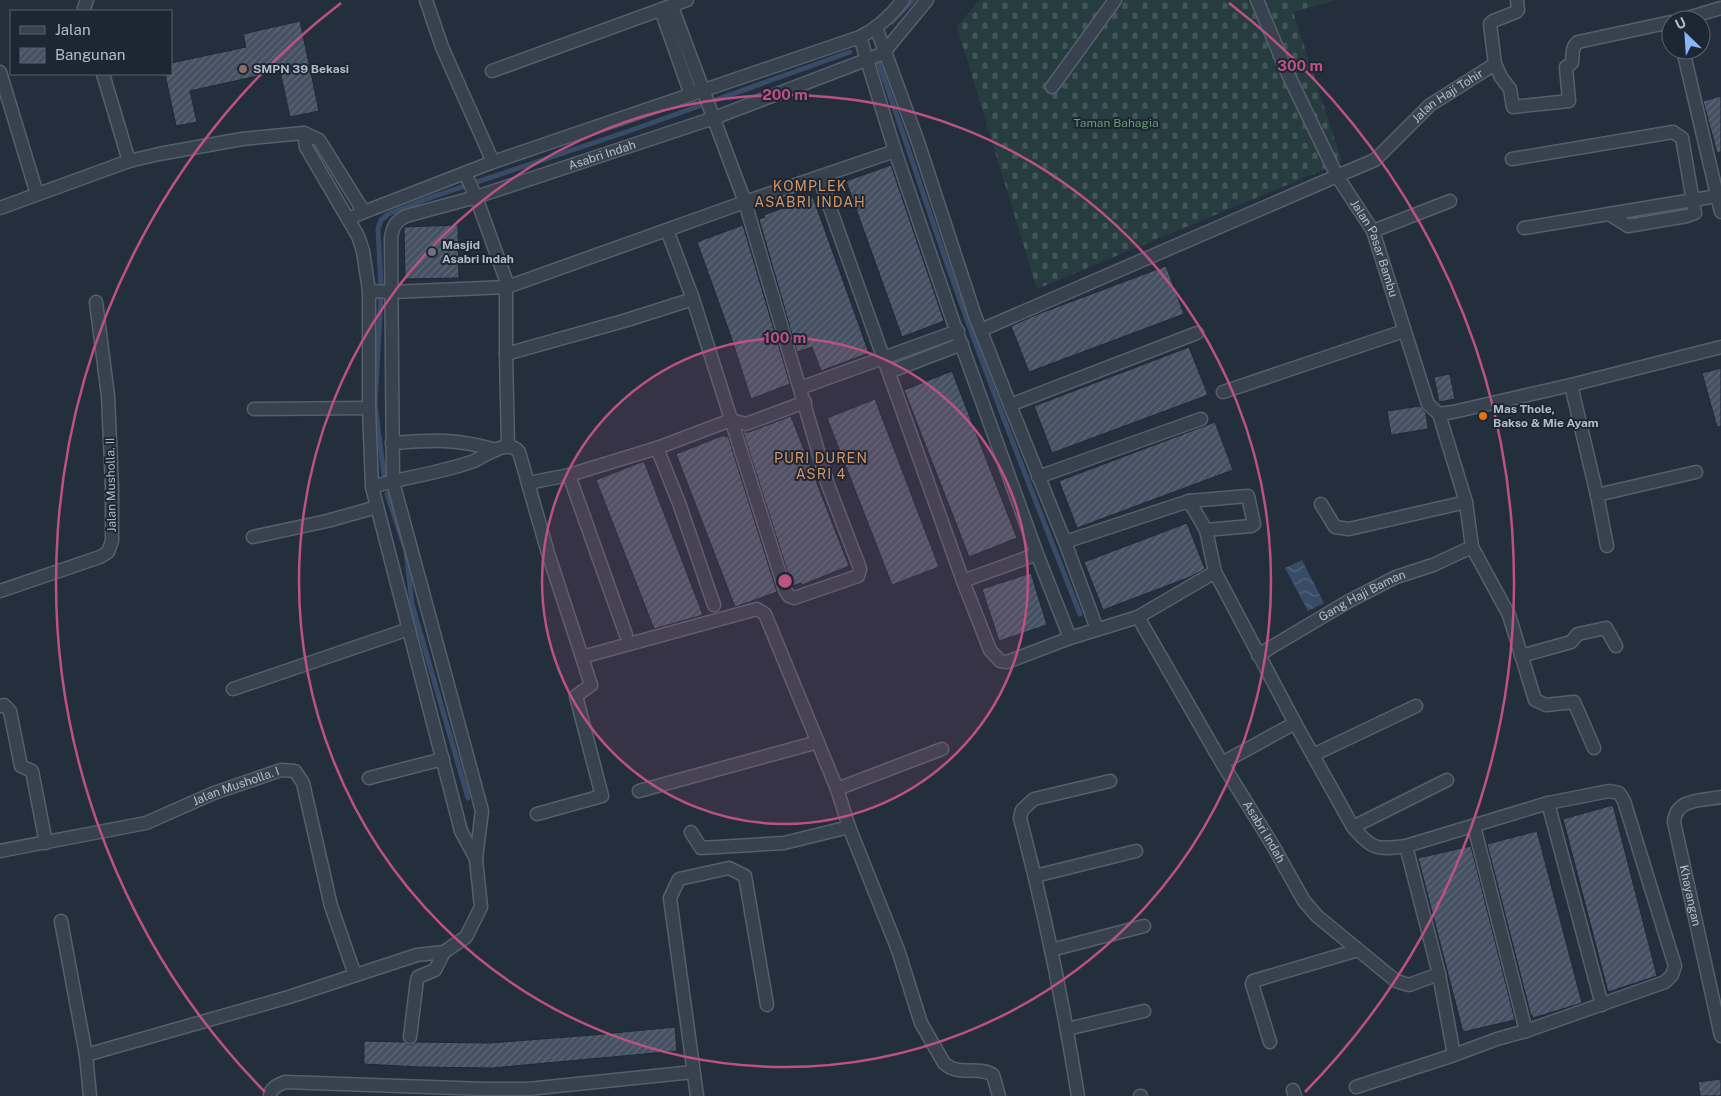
<svg xmlns="http://www.w3.org/2000/svg" width="1721" height="1096" viewBox="0 0 1721 1096" font-family="'Public Sans',sans-serif">
  <defs>
    <pattern id="cemetery-stones" width="16" height="16" patternUnits="userSpaceOnUse" patternTransform="scale(1.25)"><rect width="16" height="16" fill="#263c3f"/><path d="M2 7V4a2 2 0 0 1 4 0v3zM10 15v-3a2 2 0 0 1 4 0v3z" fill="#435659"/></pattern>
    <pattern id="water-waves" width="16" height="10" patternUnits="userSpaceOnUse" patternTransform="scale(1.25)"><rect width="16" height="10" fill="#394c67"/><path d="M0 5q4-4 8 0t8 0" fill="none" stroke="#53647b"/></pattern>
    <pattern id="building-hatch" width="6" height="6" patternUnits="userSpaceOnUse" patternTransform="scale(1.25)"><rect width="6" height="6" fill="#455162"/><path d="M-1 1l2-2M0 6l6-6M5 7l2-2" fill="none" stroke="#5d6877"/></pattern>
  </defs>
  <rect width="100%" height="100%" fill="#242f3e"/>
  <!-- cemetery -->
  <polygon fill="url(#cemetery-stones)" points="979,0 1335,0 1293,12 1342,162 1037,289 957,27"/>
  <!-- water -->
  <polygon fill="url(#water-waves)" points="1302,560 1324,603 1308,611 1285,568"/>
  <g fill="none" stroke-linecap="round" stroke-linejoin="round">
    <!-- stream -->
    <g stroke="#394c67" stroke-width="5">
      <polyline points="892,22 913,0"/>
      <path d="M877,59c28,77 52,155 80,233 38,108 81,215 123,322"/>
      <polyline points="381,287 378,229 381,220 388,214 432,197 629,131 850,52"/>
      <polyline points="381,296 375,404 384,475"/>
      <polyline points="387,494 406,551 412,604 468,798"/>
    </g>
  </g>
  <!-- building -->
  <g fill="url(#building-hatch)" stroke="#1f2835">
    <polygon points="300,21 319,111 290,117 280,71 190,91 197,122 176,126 165,74 171,74 171,63 246,47 243,34"/>
    <polygon points="1721,96 1721,152 1717,153 1703,101"/>
    <polygon points="891,165 944,321 902,337 846,181"/>
    <polygon points="813,197 869,353 821,371 812,347 797,352 759,219 765,217 764,215"/>
    <polygon points="458,225 459,278 405,279 404,227"/>
    <polygon points="743,225 790,384 751,399 730,334 697,242"/>
    <polygon points="1166,266 1184,314 1029,372 1011,326 1038,314"/>
    <polygon points="1189,347 1208,395 1052,453 1034,406"/>
    <polygon points="1721,368 1721,426 1717,427 1702,373"/>
    <polygon points="952,371 1017,538 969,557 904,390"/>
    <polygon points="1450,374 1455,399 1439,402 1434,377"/>
    <polygon points="875,399 939,567 892,585 827,418"/>
    <polygon points="1420,406 1426,413 1428,429 1391,435 1387,411"/>
    <polygon points="791,416 849,566 802,585 801,583 792,586 743,432 749,432"/>
    <polygon points="1215,422 1233,470 1077,528 1059,481"/>
    <polygon points="724,435 725,437 728,436 777,592 735,607 676,454"/>
    <polygon points="644,461 703,615 654,629 596,480"/>
    <polygon points="1187,523 1205,569 1190,577 1103,610 1084,562"/>
    <polygon points="1031,573 1047,625 999,641 982,589"/>
    <polygon points="1613,805 1657,976 1608,992 1563,819"/>
    <polygon points="1537,831 1582,1003 1533,1018 1532,1015 1531,1016 1487,844"/>
    <polygon points="1471,846 1515,1020 1463,1032 1418,858"/>
    <polygon points="675,1027 677,1051 492,1068 420,1067 364,1064 364,1041 404,1042 410,1045 416,1042 490,1043 593,1035"/>
    <polygon points="1721,1079 1721,1096 1700,1096 1698,1082"/>
  </g>
  <g fill="none" stroke-linecap="round" stroke-linejoin="round">
    <!-- minor casing -->
    <g stroke="#565f6c" stroke-width="15">
      <g id="minor">
        <polyline points="426,0 442,47 493,162"/>
        <path id="s1" d="M1257,0l30,72 50,104 38,-16 55,-55 65,-41 -5,-40 3,-3 23,-9 2,-2 -1,-10"/>
        <polyline points="661,10 691,95"/>
        <polyline points="85,11 84,8 87,0"/>
        <polyline points="1681,20 1721,8"/>
        <polyline points="876,27 918,142 975,316 1010,405 1065,542 1097,629"/>
        <polyline points="860,37 895,151 954,324 1037,554 1070,638"/>
        <polyline points="1683,50 1721,212"/>
        <path d="M1495,64l6,13 9,12 3,18 56,-6 -3,-34 6,-4c1,-8 -1,-16 6,-21l93,-20"/>
        <polyline points="492,71 687,0"/>
        <polyline points="0,72 37,194"/>
        <polyline points="103,74 129,161"/>
        <polyline points="1052,87 1115,0"/>
        <polyline points="304,133 306,147 358,236 363,251 369,291 369,408 372,487 461,831 476,859"/>
        <polyline points="1512,159 1673,132 1682,138 1695,213 1687,216 1628,226 1609,214"/>
        <polyline points="465,173 476,197 506,280 506,354 508,446"/>
        <polyline points="819,177 963,581 990,650 1000,661 1007,662 1070,638 1138,617 1215,572"/>
        <polyline points="0,208 129,161 159,154 242,139 304,133 319,140 364,212"/>
        <path d="M348,219l16,-7 129,-50 367,-125c18,-9 31,-21 43,-37"/>
        <polyline points="1524,228 1717,196"/>
        <polyline points="667,230 693,299 785,590 789,596 794,598 858,576 860,569 858,563 828,485 745,202 672,7"/>
        <polyline points="1373,231 1450,201"/>
        <polyline points="369,291 392,292 507,287 745,202 895,151"/>
        <path id="s2" d="M981,330l356,-154 36,55 55,173 11,10 14,-2 118,-27 150,-38"/>
        <polyline points="506,354 627,320 693,299"/>
        <polyline points="889,372 962,344"/>
        <polyline points="1571,385 1597,495 1607,546"/>
        <polyline points="800,388 958,331"/>
        <polyline points="1223,392 1404,331"/>
        <polyline points="1010,405 1197,333"/>
        <polyline points="254,409 369,408"/>
        <polyline points="1439,414 1466,502 1472,547 1509,615 1535,700 1546,705 1574,702 1594,748"/>
        <path d="M392,443c40,-3 65,-5 104,7"/>
        <polyline points="657,448 679,503 714,605"/>
        <polyline points="569,475 626,635"/>
        <polyline points="1038,477 1201,419"/>
        <polyline points="528,483 569,475 657,448 731,420 746,424 805,402"/>
        <path d="M372,487c33,-10 69,-14 102,-26 13,-6 34,-23 45,-9l29,101 34,104 175,-48 8,5 72,175 12,38 49,123 23,73 23,40c14,14 34,2 49,12l6,21"/>
        <polyline points="1597,495 1696,472"/>
        <polyline points="1189,501 1248,496 1254,524 1251,526 1206,530"/>
        <polyline points="1321,504 1335,527 1349,529 1466,502"/>
        <polyline points="253,537 327,521 377,507"/>
        <path d="M1065,542l124,-41 17,29 9,42 80,151 58,104c19,23 25,23 53,19"/>
        <polyline points="963,581 1037,554"/>
        <polyline points="0,591 100,557 108,552 112,541 112,487 108,396 96,302"/>
        <path id="s3" d="M1138,617l84,146 50,81 32,57 13,15 79,65 13,4 30,-11"/>
        <path id="s4" d="M1258,655l91,-54 47,-24 37,-12 39,-18"/>
        <polyline points="1521,656 1571,642 1578,634 1606,628 1616,646"/>
        <polyline points="233,689 409,629"/>
        <polyline points="0,706 4,705 10,711 21,766 32,771 46,843"/>
        <polyline points="1313,755 1416,706"/>
        <polyline points="1222,763 1295,723"/>
        <polyline points="369,778 443,759"/>
        <polyline points="837,789 942,749"/>
        <polyline points="639,791 818,742"/>
        <polygon points="1609,791 1619,793 1624,801 1675,966 1672,975 1665,982 1526,1031 1497,1039 1454,1055 1439,974 1406,846 1548,803"/>
        <path id="s5" d="M1721,797c-20,4 -45,1 -47,25l47,214"/>
        <polyline points="1548,803 1602,1005"/>
        <polyline points="537,814 602,796 576,696 591,685 582,657"/>
        <polyline points="1474,826 1526,1031"/>
        <polyline points="1353,827 1447,780"/>
        <polyline points="691,832 701,848 784,843 849,827"/>
        <path id="s6" d="M0,851l146,-28 68,-30 67,-23 14,1 8,12 28,123 24,69"/>
        <polyline points="1035,876 1136,851"/>
        <polyline points="61,921 86,1055 90,1096"/>
        <polyline points="1051,950 1144,926"/>
        <polyline points="1067,1029 1144,1011"/>
        <polyline points="410,1037 417,980 418,977 435,970 444,952"/>
        <polyline points="1270,1042 1252,984 1253,981 1358,950"/>
        <path id="s7" d="M86,1055l203,-58 128,-42 27,-3 22,-15 15,-30 -5,-48 6,-48 -89,-329 -2,-244c2,-12 4,-16 15,-22l70,-19 238,-79 165,-63 6,-4 42,-51"/>
        <polyline points="1356,1087 1454,1055"/>
        <polyline points="1293,1090 1295,1096"/>
        <path d="M270,1096c0,-8 8,-11 15,-14l201,7h42l165,-17"/>
        <polyline points="697,1096 670,898 679,879 729,868 745,876 767,1005"/>
        <path d="M1078,1096c-15,-94 -34,-187 -58,-278l2,-8 12,-11 76,-18"/>
        <polyline points="1140,1096 1141,1096"/>
      </g>
    </g>
    <!-- minor -->
    <use href="#minor" stroke="#38414e" stroke-width="12"/>
  </g>
  <!-- distance rings -->
  <circle cx="785" cy="581" r="243" fill="#bd5182" fill-opacity=".12"/>
  <g fill="none" stroke="#bd5182" stroke-width="2.5">
    <circle cx="785" cy="581" r="243"/>
    <circle cx="785" cy="581" r="486"/>
    <path d="M265 1092A729 729 0 0 1 341 3M1229 3A729 729 0 0 1 1305 1092"/>
  </g>
  <!-- markers -->
  <circle fill="#8d6e63" stroke="#1d2633" stroke-width="2" cx="243" cy="69" r="5"/>
  <circle fill="#6b7280" stroke="#1d2633" stroke-width="2" cx="432" cy="252" r="5"/>
  <circle fill="#e8710a" stroke="#1d2633" stroke-width="2" cx="1483" cy="416" r="5"/>
  <g text-anchor="middle" dominant-baseline="central" stroke-width="4" stroke-linejoin="round" paint-order="stroke">
    <!-- poi labels -->
    <g font-size="12" font-weight="bold" fill="#b4bcc9" stroke="#1d2633" text-anchor="start">
      <text x="253" y="69">SMPN 39 Bekasi</text>
      <text x="442" y="245">Masjid<tspan x="442" dy="14">Asabri Indah</tspan></text>
      <text x="1493" y="409">Mas Thole,<tspan x="1493" dy="14">Bakso &amp; Mie Ayam</tspan></text>
    </g>
    <!-- street labels -->
    <g font-size="12" fill="#b4bcc9" stroke="#1d2633">
      <text stroke="none"><textPath href="#s1" startOffset="332">Jalan Haji Tohir</textPath></text>
      <text stroke="none"><textPath href="#s7" startOffset="1348">Asabri Indah</textPath></text>
      <text stroke="none"><textPath href="#s2" startOffset="470">Jalan Pasar Bambu</textPath></text>
      <text transform="translate(111 485) rotate(-91)">Jalan Musholla. II</text>
      <text stroke="none"><textPath href="#s4" startOffset="120">Gang Haji Baman</textPath></text>
      <text stroke="none"><textPath href="#s6" startOffset="246">Jalan Musholla. I</textPath></text>
      <text stroke="none"><textPath href="#s3" startOffset="249">Asabri Indah</textPath></text>
      <text stroke="none"><textPath href="#s5" startOffset="134">Khayangan</textPath></text>
    </g>
    <!-- park labels -->
    <g font-size="12" fill="#6b9a76" stroke="#1d2633">
      <text x="1116" y="123">Taman Bahagia</text>
    </g>
    <!-- neighbourhood labels -->
    <g font-size="14" letter-spacing="1" fill="#d59563" stroke="#1d2633">
      <text x="810" y="186">KOMPLEK<tspan x="810" dy="16">ASABRI INDAH</tspan></text>
      <text x="821" y="458">PURI DUREN<tspan x="821" dy="16">ASRI 4</tspan></text>
    </g>
  </g>
  <circle cx="785" cy="581" r="8" fill="#bd5182" stroke="#1d2633" stroke-width="2.5"/>
  <g font-size="15" text-anchor="middle" font-weight="bold" fill="#bd5182" stroke="#1d2633" stroke-width="4" stroke-linejoin="round" paint-order="stroke">
    <text x="1300" y="71">300 m</text>
    <text x="785" y="100">200 m</text>
    <text x="785" y="343">100 m</text>
  </g>
  <!-- legend -->
  <rect x="10" y="10" width="162" height="65" fill="#1d2633" stroke="#59626f"/>
  <rect x="20" y="26" width="25" height="8" fill="#38414e" stroke="#59626f"/>
  <text x="55" y="35" font-size="15" fill="#b4bcc9">Jalan</text>
  <rect x="20" y="48" width="25" height="15" fill="url(#building-hatch)" stroke="#59626f"/>
  <text x="55" y="60" font-size="15" fill="#b4bcc9">Bangunan</text>
  <!-- north arrow -->
  <g transform="translate(1686 35) rotate(335)"><circle r="24" fill="#1d2633" stroke="#59626f"/>
  <path d="M0-4L9 19L0 12L-9 19Z" fill="#8ab4f8"/>
  <text y="-8" font-size="14" font-weight="bold" text-anchor="middle" fill="#b4bcc9">U</text>
  </g>
</svg>
